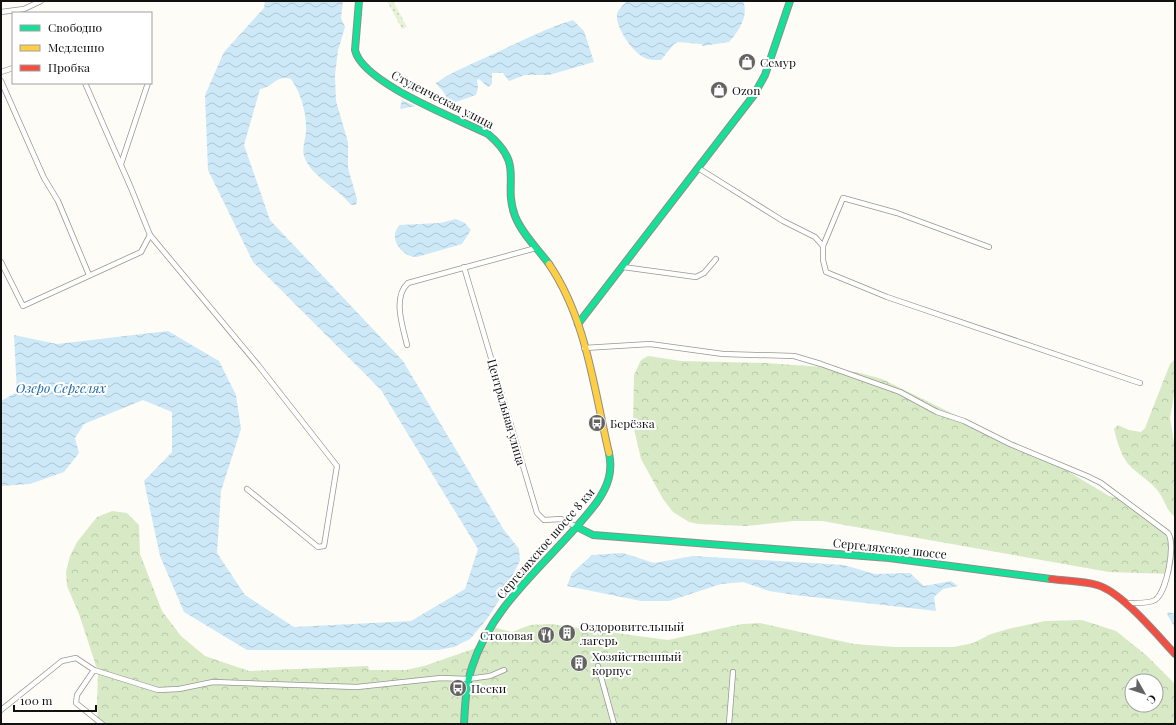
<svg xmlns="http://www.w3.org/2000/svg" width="1176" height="725" viewBox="0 0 1176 725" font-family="'Playfair Display',serif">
  <defs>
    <pattern id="forest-crowns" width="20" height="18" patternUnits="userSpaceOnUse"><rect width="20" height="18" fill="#d8eac5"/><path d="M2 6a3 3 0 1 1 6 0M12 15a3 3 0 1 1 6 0" fill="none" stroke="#b8c8a8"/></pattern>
    <pattern id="park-dots" width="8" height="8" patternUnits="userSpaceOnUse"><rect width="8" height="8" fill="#e7f3d7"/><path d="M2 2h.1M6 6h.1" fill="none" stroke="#c5cfb8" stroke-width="1.8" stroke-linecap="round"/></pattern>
    <pattern id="water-waves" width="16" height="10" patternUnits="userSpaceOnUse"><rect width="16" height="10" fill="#cde8f7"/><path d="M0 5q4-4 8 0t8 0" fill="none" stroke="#afc6d3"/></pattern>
  </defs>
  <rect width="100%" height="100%" fill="#fdfcf7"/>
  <!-- forest -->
  <g fill="url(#forest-crowns)" fill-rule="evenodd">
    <polygon points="648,356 681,361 766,363 823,367 860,373 882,379 1061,467 1109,496 1121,499 1139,510 1175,539 1175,553 1171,574 1109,572 822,521 794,521 746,526 698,524 689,522 673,512 663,499 641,459 633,425 634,375 641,360"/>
    <path d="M1175,359v30l-5,29 5,30v69c-9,-7 -10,-17 -17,-26 -7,-9 -17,-15 -26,-23 -10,-9 -15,-26 -18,-39l4,-4 11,5 12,2 4,-4 25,-64z"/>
    <path d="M112,511l15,2 12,12 1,29 22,57 19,25 24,20 44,15 119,-5 1,4h37l18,-4 55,-19 13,-20 20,5 18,-7 20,-1 118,16 74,-16 18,-1 94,21 41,3h59l19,-4 18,-9 17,-5 37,-8 37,-1 34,11 30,24 29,29v40h-1082l5,-5 -1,-16 1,-31 -19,-58 -12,-28 -1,-14 4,-16 7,-14 20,-25zM1132,681h24v24h-24z"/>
  </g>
  <!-- park -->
  <polygon fill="url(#park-dots)" points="387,1 393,1 407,27 402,29"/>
  <!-- water -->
  <g fill="url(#water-waves)">
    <path d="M265,1h78l-2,17 4,9 -7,23 -3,25 1,26 12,41v26l9,31 -1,6h-5c-14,-18 -39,-27 -47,-49 -2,-7 1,-16 2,-24 1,-18 -5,-39 -15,-53 -15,-5 -19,9 -31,10l-16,56 26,75 133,141 101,169 15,19 1,12 -19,36 -14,22 -17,20 -16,8 -16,3h-191l-63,-38 -24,-56 -16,-75 28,-29v-40l-29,-12 -59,24 -9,14 4,15 -15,19 -34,12 -29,2v-85l16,-9 -3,-57 43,9 111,-13 51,30 17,34 5,34 -20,62 -4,62 28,42 49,32 117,-6 54,-32 13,-40 -97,-159 -128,-128 -45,-92 -3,-75 19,-43 40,-44z"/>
    <path d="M630,1h113c6,15 -4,30 -14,41l-26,4 -2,-2 -23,-2 -4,2 -13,16c-5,0 -12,0 -16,-2 -12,-5 -30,-31 -28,-44 1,-4 6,-9 9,-12z"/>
    <path d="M573,20l11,11 10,31 -45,13h-24l-16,6 -6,-8h-11v11l-2,2 -2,1 -9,-8 -2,1 1,8 -2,7 -26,9 -7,-13 -6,-6 -1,-2c17,-12 36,-19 55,-28 27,-12 53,-26 82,-35z"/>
    <polygon points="402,100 415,106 401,109 400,108"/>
    <path d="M456,219l9,4 6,7 -9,14 -45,13c-16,0 -30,-20 -17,-32l40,-2z"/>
    <polygon points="623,553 654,563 693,556 844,565 875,574 910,573 924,586 951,581 958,586 943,589 934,597 936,611 795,595 769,591 743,582 721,584 669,601 641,601 567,586 572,573 592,555"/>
    <polygon points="1168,612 1175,614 1175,628 1167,614"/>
  </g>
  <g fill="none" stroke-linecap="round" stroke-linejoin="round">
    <!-- street casing -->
    <g stroke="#979795" stroke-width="6">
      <g id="street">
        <polyline points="1,12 24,9 41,1"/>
        <polyline points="1,72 13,68"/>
        <polyline points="1,81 44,178 58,201 89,275"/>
        <polyline points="85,83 131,188 150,235 258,365 337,466 324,546 318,547 247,489"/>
        <polyline points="121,164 148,83"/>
        <polyline points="698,168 783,221 815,237 823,246 823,260 826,272 887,297 1140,383"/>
        <polyline points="823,246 843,198 897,213 989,247"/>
        <polyline points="1,262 23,306 141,252 150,235"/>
        <polyline points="464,267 537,513 544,520 561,519 577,527"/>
        <polyline points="623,267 696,277 704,273 716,259"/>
        <path d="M407,345c-4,-18 -15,-47 1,-62l128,-35"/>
        <path d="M584,348l66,-4 73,10 71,2 27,8 79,28 37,20 27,9 46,23 77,32 14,7 67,50c8,10 -1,59 -13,67 -7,4 -20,3 -28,3"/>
        <polyline points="598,666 614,724"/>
        <polyline points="94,670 77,695 76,703 102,724"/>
        <polyline points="1,710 62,661 76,658 94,670 158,690 179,689 213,682 357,687 441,678 468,679 490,676 504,670"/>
        <polyline points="729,724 733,672"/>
      </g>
    </g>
    <!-- fast casing -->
    <g stroke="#8e8d8b" stroke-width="8">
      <g id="fast">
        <path d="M359,1l-4,49c7,33 103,69 133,84 38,32 14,47 27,82 7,18 23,33 34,48"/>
        <polyline points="578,324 754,95 765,75 790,1"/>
        <polyline points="577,527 593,535 889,558 1051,579"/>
        <path d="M464,724c1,-19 2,-39 8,-57 22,-68 84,-110 125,-165 11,-16 16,-30 12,-49"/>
      </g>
    </g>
    <!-- slow casing -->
    <g stroke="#8e8d8b" stroke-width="8">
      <path id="slow" d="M549,264c38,56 45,126 60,189"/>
    </g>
    <!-- jam casing -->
    <g stroke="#8e8d8b" stroke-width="8">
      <path id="jam" d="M1051,579c15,2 32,2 46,6 25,7 60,50 78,69"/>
    </g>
    <!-- street -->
    <use href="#street" stroke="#fffffe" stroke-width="4.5"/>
    <!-- fast -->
    <use href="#fast" stroke="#16e098" stroke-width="6"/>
    <!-- slow -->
    <use href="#slow" stroke="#ffcf43" stroke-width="6"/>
    <!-- jam -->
    <use href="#jam" stroke="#f24e42" stroke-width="6"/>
  </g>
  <!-- icons -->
  <defs>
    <g id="shop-disc" transform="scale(0.9)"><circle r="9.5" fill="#646362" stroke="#fff"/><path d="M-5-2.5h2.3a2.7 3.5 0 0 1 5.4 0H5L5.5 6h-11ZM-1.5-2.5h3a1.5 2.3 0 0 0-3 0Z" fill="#fff"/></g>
    <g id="bus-disc" transform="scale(0.9)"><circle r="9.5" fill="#646362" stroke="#fff"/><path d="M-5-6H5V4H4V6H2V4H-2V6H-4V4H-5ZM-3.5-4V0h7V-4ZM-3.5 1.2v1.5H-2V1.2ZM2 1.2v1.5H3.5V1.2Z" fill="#fff"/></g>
    <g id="building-disc" transform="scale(0.9)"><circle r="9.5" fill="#646362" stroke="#fff"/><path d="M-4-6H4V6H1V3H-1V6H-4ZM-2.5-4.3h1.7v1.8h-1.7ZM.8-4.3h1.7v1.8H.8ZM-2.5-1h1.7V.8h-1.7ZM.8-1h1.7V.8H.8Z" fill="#fff"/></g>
    <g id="restaurant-disc" transform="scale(0.9)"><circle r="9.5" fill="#646362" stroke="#fff"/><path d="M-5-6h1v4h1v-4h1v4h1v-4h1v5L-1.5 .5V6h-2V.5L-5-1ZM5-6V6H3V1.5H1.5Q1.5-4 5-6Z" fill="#fff"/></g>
  </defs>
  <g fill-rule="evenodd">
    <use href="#shop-disc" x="747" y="62"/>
    <use href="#shop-disc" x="719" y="90"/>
    <use href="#bus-disc" x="597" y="423"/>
    <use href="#building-disc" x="567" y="633"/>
    <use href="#restaurant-disc" x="546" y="635"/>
    <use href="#building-disc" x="579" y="663"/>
    <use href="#bus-disc" x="458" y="688"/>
  </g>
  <g text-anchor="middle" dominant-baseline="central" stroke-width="4" stroke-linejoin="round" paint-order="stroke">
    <!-- poi labels -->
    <g font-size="12" fill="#111" stroke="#fff" text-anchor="start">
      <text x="760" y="62">Семур</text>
      <text x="732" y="90">Ozon</text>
      <text x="610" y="423">Берёзка</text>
      <text x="580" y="626">Оздоровительный<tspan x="580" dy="14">лагерь</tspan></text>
      <text x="533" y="635" text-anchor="end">Столовая</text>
      <text x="592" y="656">Хозяйственный<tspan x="592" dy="14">корпус</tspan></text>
      <text x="471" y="688">Пески</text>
    </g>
    <!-- street labels -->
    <g font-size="12" fill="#111" stroke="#fff">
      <text transform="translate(443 99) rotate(27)">Студенческая улица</text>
      <text transform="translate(507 412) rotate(74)">Центральная улица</text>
      <text transform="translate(545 543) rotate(-49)">Сергеляхское шоссе 8 км</text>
      <text transform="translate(890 548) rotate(6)">Сергеляхское шоссе</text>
    </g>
    <!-- water labels -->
    <g font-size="13" font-style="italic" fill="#1768a6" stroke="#fff">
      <text x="61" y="387">Озеро Сергелях</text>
    </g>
  </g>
  <!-- border -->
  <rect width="1176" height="725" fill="none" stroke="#111111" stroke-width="4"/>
  <!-- legend -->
  <rect x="12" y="12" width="140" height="72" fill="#ffffff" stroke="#a0a0a0"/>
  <rect x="20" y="25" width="20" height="6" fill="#16e098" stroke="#a0a0a0"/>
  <text x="48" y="32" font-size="12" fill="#111111">Свободно</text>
  <rect x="20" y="45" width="20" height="6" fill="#ffcf43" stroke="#a0a0a0"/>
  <text x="48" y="52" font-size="12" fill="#111111">Медленно</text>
  <rect x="20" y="65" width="20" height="6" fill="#f24e42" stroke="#a0a0a0"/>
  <text x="48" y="72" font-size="12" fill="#111111">Пробка</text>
  <!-- north arrow -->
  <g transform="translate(1144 693) rotate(129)"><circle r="19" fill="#ffffff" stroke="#a0a0a0"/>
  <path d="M0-3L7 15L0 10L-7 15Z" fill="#646362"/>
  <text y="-6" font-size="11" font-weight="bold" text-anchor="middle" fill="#111111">С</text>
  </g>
  <!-- scale -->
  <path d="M14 705v6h82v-6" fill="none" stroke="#111111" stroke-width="2"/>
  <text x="20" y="705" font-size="12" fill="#111111" stroke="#ffffff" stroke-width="3" paint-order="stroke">100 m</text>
</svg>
